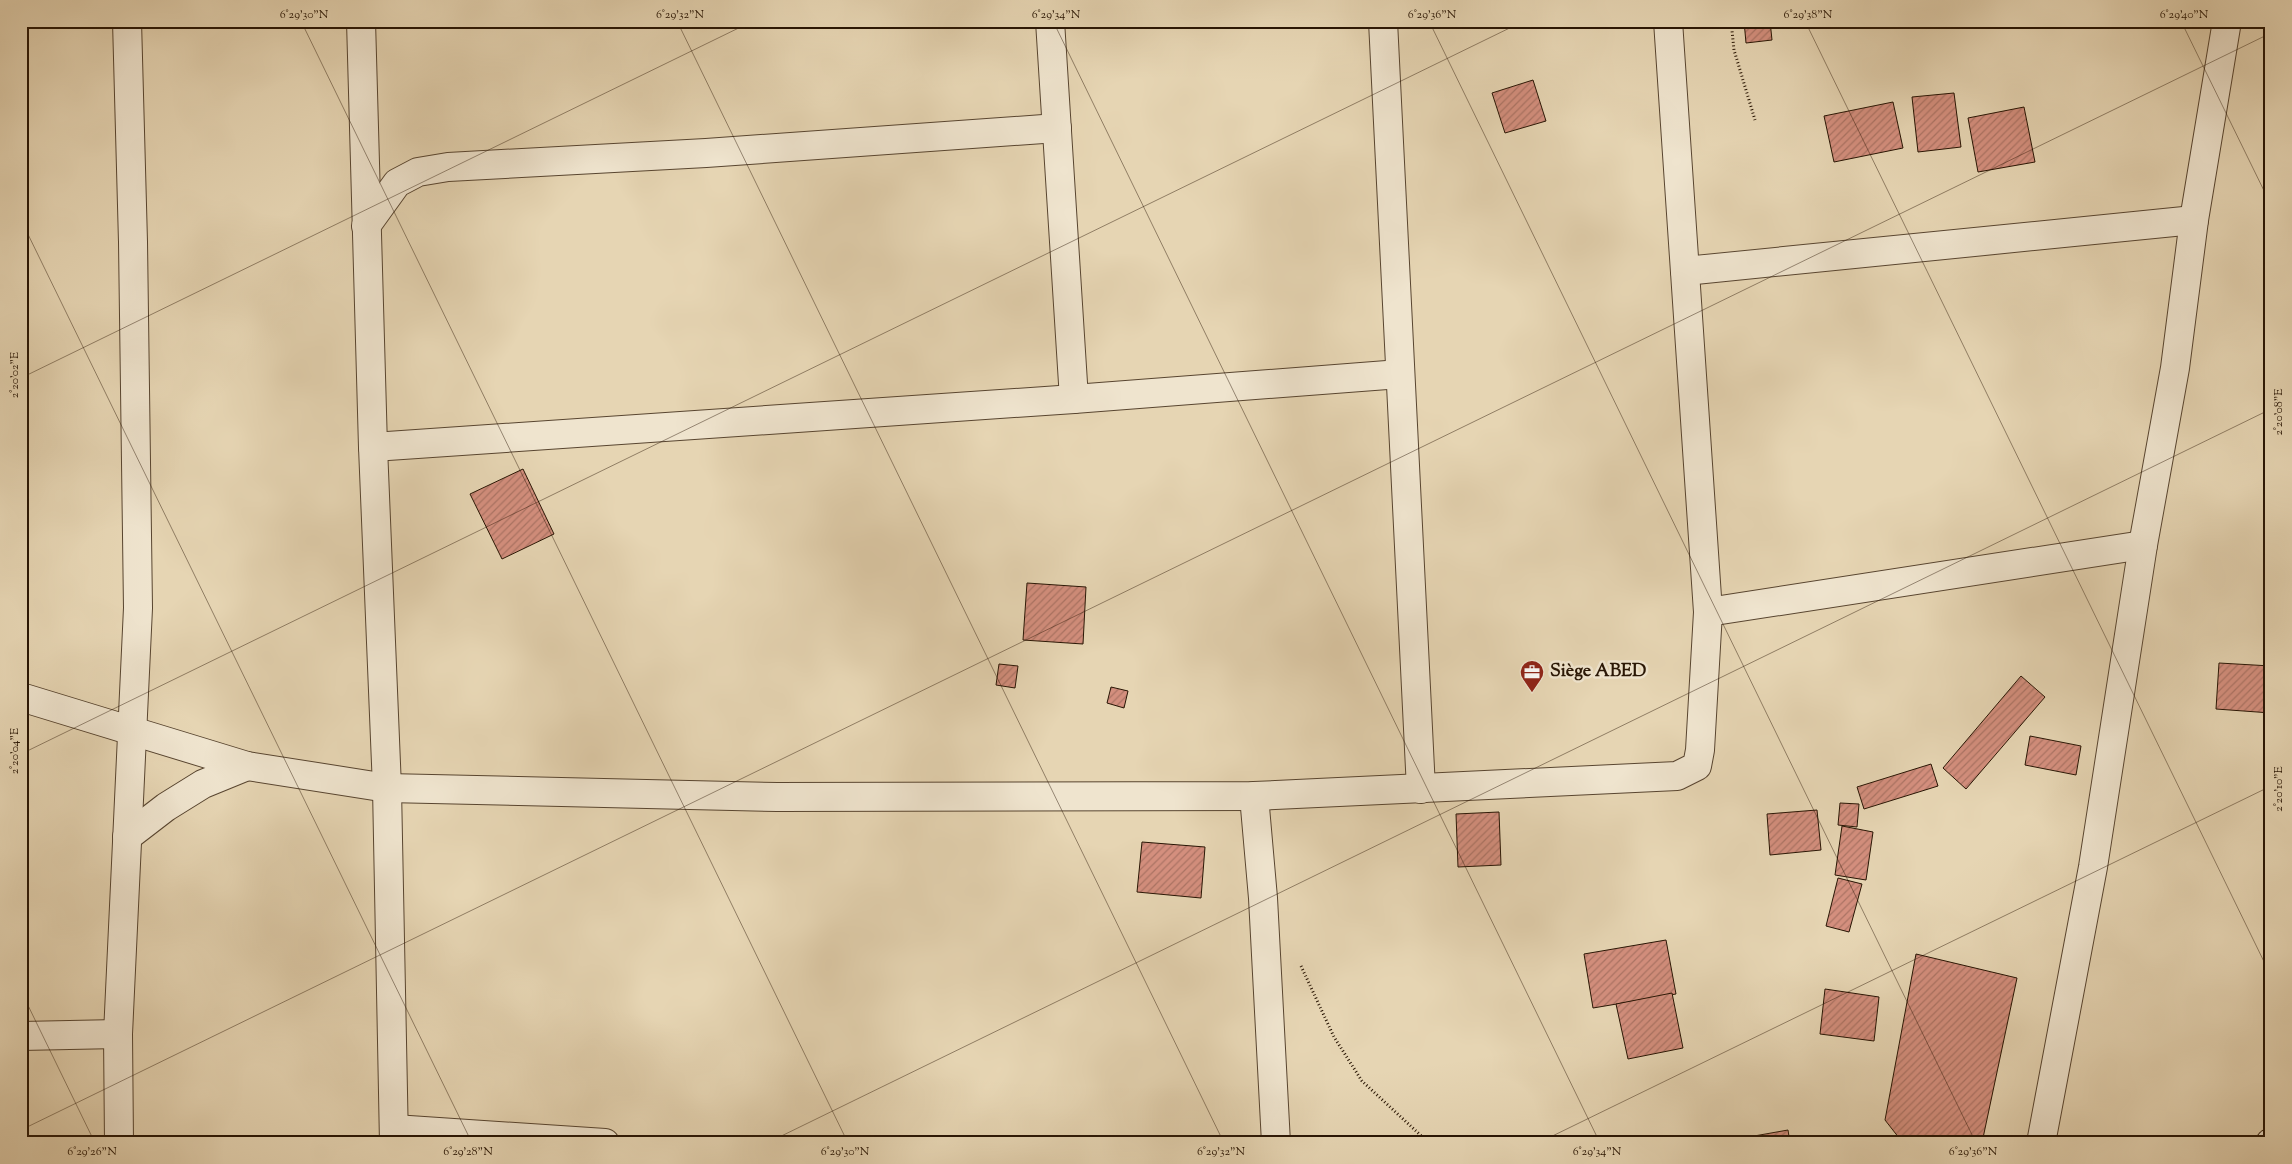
<svg xmlns="http://www.w3.org/2000/svg" width="2292" height="1164" viewBox="0 0 2292 1164" font-family="'Sorts Mill Goudy',serif">
  <defs>
    <pattern id="building-hatch" width="6" height="6" patternUnits="userSpaceOnUse" patternTransform="scale(1.25)"><rect width="6" height="6" fill="#d48f7e"/><path d="M-1 1l2-2M0 6l6-6M5 7l2-2" fill="none" stroke="#ac7465"/></pattern>
  </defs>
  <rect width="100%" height="100%" fill="#e6d5b3"/>
  <filter id="stains"><feTurbulence type="fractalNoise" baseFrequency=".004" numOctaves="4"/><feColorMatrix values="0 0 0 0 .2 0 0 0 0 .09 0 0 0 0 .02 0 0 0 .5 -.17"/></filter>
  <radialGradient id="worn" r=".72"><stop offset=".6" stop-color="#630" stop-opacity="0"/><stop offset="1" stop-color="#630" stop-opacity=".3"/></radialGradient>
  <!-- building -->
  <g fill="url(#building-hatch)" stroke="#281504">
    <polygon points="1744,21 1770,21 1772,40 1746,43"/>
    <polygon points="1533,80 1546,121 1505,133 1492,93"/>
    <polygon points="1954,93 1961,147 1918,152 1912,97"/>
    <polygon points="1893,102 1903,148 1834,162 1824,116"/>
    <polygon points="2024,107 2035,162 1978,172 1968,118"/>
    <polygon points="523,469 554,534 502,559 470,494"/>
    <polygon points="1027,583 1086,587 1083,644 1023,640"/>
    <polygon points="2219,663 2271,666 2271,713 2216,709"/>
    <polygon points="999,664 1018,666 1015,688 996,685"/>
    <polygon points="2021,676 2045,697 1966,789 1943,768"/>
    <polygon points="1111,687 1128,691 1124,708 1107,703"/>
    <polygon points="2030,736 2081,746 2076,775 2025,765"/>
    <polygon points="1931,764 1938,786 1864,809 1857,787"/>
    <polygon points="1840,803 1859,804 1857,827 1838,825"/>
    <polygon points="1817,810 1821,850 1770,855 1767,814"/>
    <polygon points="1499,812 1501,865 1458,867 1456,814"/>
    <polygon points="1842,826 1873,832 1866,880 1835,875"/>
    <polygon points="1142,842 1205,847 1201,898 1137,892"/>
    <polygon points="1838,878 1862,884 1849,932 1826,926"/>
    <polygon points="1666,940 1676,994 1593,1008 1584,954"/>
    <polygon points="1916,954 2017,978 1983,1138 1975,1143 1903,1143 1885,1120"/>
    <polygon points="1825,989 1879,997 1874,1041 1820,1034"/>
    <polygon points="1672,993 1683,1048 1628,1059 1616,1004"/>
    <polygon points="1788,1130 1790,1143 1727,1143 1726,1141"/>
  </g>
  <g fill="none" stroke-linecap="round" stroke-linejoin="round">
    <!-- street casing -->
    <g stroke="#584530" stroke-width="30">
      <g id="street">
        <polyline points="361,21 373,447 387,788 394,1143"/>
        <polyline points="1050,21 1074,399"/>
        <polyline points="1383,21 1421,789"/>
        <polyline points="366,226 397,183 418,172 448,167 706,153 1057,128"/>
        <polyline points="1685,271 2194,220"/>
        <polyline points="373,447 1074,399 1400,374"/>
        <polyline points="1708,612 2143,545"/>
        <polyline points="21,697 247,766 387,788 777,797 1254,796 1677,776 1697,766 1700,750 1708,612 1668,21"/>
        <polyline points="1254,796 1263,898 1276,1143"/>
        <polyline points="127,837 166,807 203,784 247,766"/>
        <polyline points="21,1036 118,1034"/>
        <polyline points="394,1129 605,1143"/>
        <polyline points="119,1143 118,1034 138,608 133,242 127,21"/>
        <polyline points="2041,1143 2093,867 2143,545 2175,368 2194,220 2227,21"/>
      </g>
    </g>
    <!-- secondary casing -->
    <g stroke="#281504" stroke-width="30">
      <polyline id="secondary" points="2270,1143 2271,1143"/>
    </g>
    <!-- path -->
    <g stroke="#281504" stroke-width="3" stroke-dasharray="1 2.5" stroke-linecap="butt">
      <polyline points="1731,21 1734,50 1755,120"/>
      <polyline points="1301,966 1334,1037 1362,1081 1429,1143"/>
    </g>
    <!-- street -->
    <use href="#street" stroke="#efe4ce" stroke-width="28"/>
    <!-- secondary -->
    <use href="#secondary" stroke="#efe4ce" stroke-width="28"/>
  </g>
  <!-- ticks -->
  <path fill="none" stroke="#281504" stroke-width="1" stroke-opacity="0.45" d="M301,21l547,1122M677,21l547,1122M1053,21l547,1122M1429,21l547,1122M1805,21l466,955M2181,21l90,184M21,220l451,923M21,378l732,-357M21,754l1503,-733M21,991l74,152M21,1130l2250,-1097M767,1143l1504,-734M1538,1143l733,-357"/>
  <!-- icons -->
  <defs>
    <g id="office-pin" transform="scale(1.25)"><path d="M0 17L-7.5 6A9.5 9.5 0 1 1 7.5 6Z" fill="#8f2418" stroke="#efe4ce"/><path d="M-6-3h4V-5.5h4V-3h4V5H-6ZM-1-4.5V-3h2v-1.5ZM-6 0V1H6V0Z" fill="#fff"/></g>
  </defs>
  <g fill-rule="evenodd">
    <use href="#office-pin" x="1532" y="672"/>
  </g>
  <g text-anchor="middle" dominant-baseline="central" stroke-width="5" stroke-linejoin="round" paint-order="stroke">
    <!-- poi labels -->
    <g font-size="18" font-weight="bold" fill="#281504" stroke="#efe4ce" text-anchor="start">
      <text x="1550" y="672">Siège ABED</text>
    </g>
  </g>
  <!-- margin -->
  <rect width="2292" height="1164" fill="none" stroke="#e6d5b3" stroke-width="55"/>
  <rect x="28" y="28" width="2236" height="1108" fill="none" stroke="#281504" stroke-width="2"/>
  <g font-size="12" text-anchor="middle" fill="#281504">
    <text x="304" y="18">6°29'30"N</text>
    <text x="680" y="18">6°29'32"N</text>
    <text x="1056" y="18">6°29'34"N</text>
    <text x="1432" y="18">6°29'36"N</text>
    <text x="1808" y="18">6°29'38"N</text>
    <text x="2184" y="18">6°29'40"N</text>
    <text transform="translate(14 375) rotate(-90)" y="4">2°20'02"E</text>
    <text transform="translate(2278 412) rotate(-90)" y="4">2°20'08"E</text>
    <text transform="translate(14 751) rotate(-90)" y="4">2°20'04"E</text>
    <text transform="translate(2278 789) rotate(-90)" y="4">2°20'10"E</text>
    <text x="92" y="1155">6°29'26"N</text>
    <text x="468" y="1155">6°29'28"N</text>
    <text x="845" y="1155">6°29'30"N</text>
    <text x="1221" y="1155">6°29'32"N</text>
    <text x="1597" y="1155">6°29'34"N</text>
    <text x="1973" y="1155">6°29'36"N</text>
  </g>
  <rect width="100%" height="100%" filter="url(#stains)"/>
  <rect width="100%" height="100%" fill="url(#worn)"/>
</svg>
